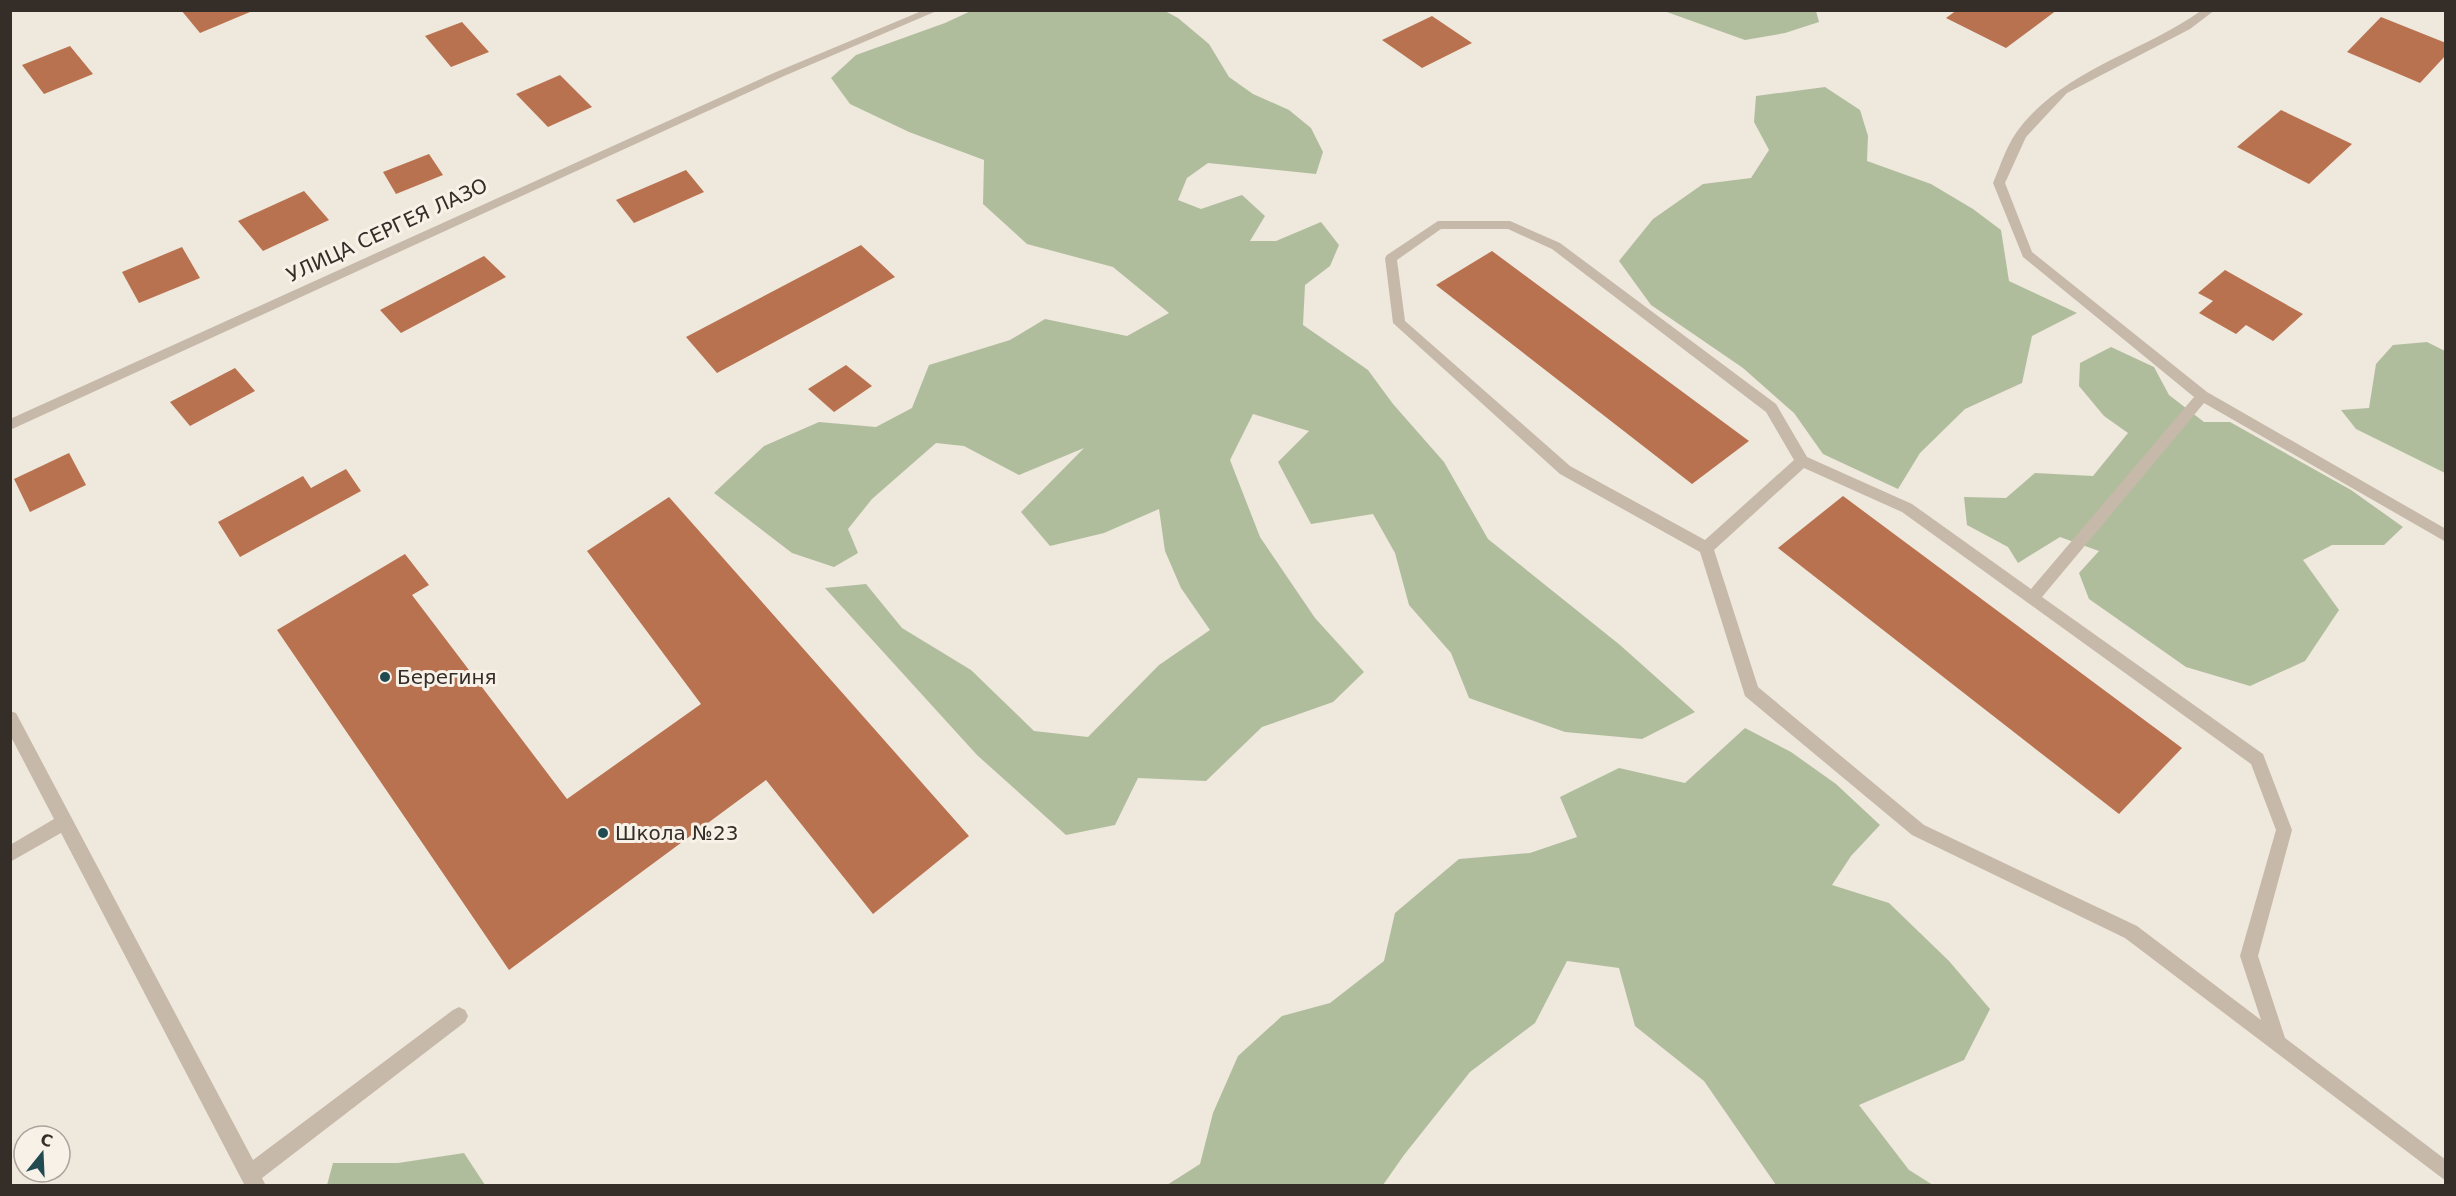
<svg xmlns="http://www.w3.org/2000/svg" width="2456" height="1196" viewBox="0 0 2456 1196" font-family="'DejaVu Sans',sans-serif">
  <rect width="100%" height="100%" fill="#efe8dc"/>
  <!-- green -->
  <g fill="#b0bd9d">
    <polygon points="973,10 1165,11 1178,18 1209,44 1229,77 1253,94 1289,110 1311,128 1323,152 1316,174 1208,163 1187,178 1178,200 1201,209 1242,195 1265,216 1250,241 1276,241 1321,222 1339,245 1330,266 1305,285 1303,325 1368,370 1393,404 1444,462 1488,539 1620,645 1695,712 1642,739 1565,732 1469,698 1451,653 1409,605 1395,553 1373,514 1311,524 1278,462 1309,431 1253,414 1230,460 1260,537 1315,618 1364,672 1333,702 1262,727 1206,781 1138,778 1115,825 1066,835 977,755 825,588 866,584 902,628 971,670 1034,731 1088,737 1159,665 1210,630 1181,588 1165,551 1159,509 1104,533 1050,546 1021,512 1084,448 1019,475 964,446 936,443 872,499 848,529 858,553 834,567 792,553 714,493 764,446 819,422 876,427 912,408 929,365 1010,340 1045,319 1127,336 1169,313 1113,267 1027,244 983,204 984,160 909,132 850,104 831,78 856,55 945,23"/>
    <polygon points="1664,11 1816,11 1819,22 1785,33 1745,40"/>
    <polygon points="1825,87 1860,110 1868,136 1867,161 1931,184 1973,209 2001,230 2009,281 2077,313 2032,336 2022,383 1965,409 1920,453 1898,489 1823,454 1794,413 1743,368 1651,305 1619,261 1653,219 1703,184 1751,178 1769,150 1754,122 1756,96"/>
    <polygon points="2427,342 2445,351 2445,473 2356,429 2341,410 2369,408 2376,364 2393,345"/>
    <polygon points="2111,347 2154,367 2169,395 2204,422 2230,422 2351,490 2403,527 2384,545 2332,545 2303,560 2339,610 2305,661 2250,686 2186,667 2089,599 2079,573 2099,551 2060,537 2018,563 2008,547 1967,525 1964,497 2006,498 2035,473 2093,476 2128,433 2104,416 2079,386 2080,363"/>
    <polygon points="1745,728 1791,752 1836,784 1880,825 1851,856 1832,885 1889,903 1949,961 1990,1009 1964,1060 1859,1105 1909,1170 1933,1185 1776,1185 1704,1081 1635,1026 1619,968 1567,961 1535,1023 1470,1072 1404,1155 1383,1185 1167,1185 1200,1164 1213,1113 1238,1056 1282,1016 1330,1003 1384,961 1395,913 1459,859 1530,853 1577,837 1560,797 1619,768 1685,783"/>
    <polygon points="464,1153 485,1185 327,1185 333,1163 398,1163"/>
  </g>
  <!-- building -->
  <g fill="#b97250">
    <polygon points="181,10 249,10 250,12 200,33"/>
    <polygon points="1957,10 2057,10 2006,48 1946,18"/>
    <polygon points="1432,16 1472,43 1422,68 1382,40"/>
    <polygon points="2381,17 2446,43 2446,55 2420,83 2347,52"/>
    <polygon points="462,22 489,52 451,67 425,36"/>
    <polygon points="70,46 93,74 44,94 22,65"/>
    <polygon points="560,75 592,107 548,127 516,94"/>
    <polygon points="2281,110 2352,144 2309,184 2237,147"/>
    <polygon points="429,154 443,175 396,194 383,172"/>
    <polygon points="686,170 704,192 634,223 616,200"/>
    <polygon points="304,191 329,220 263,251 238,221"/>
    <polygon points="861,245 895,277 717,373 686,337"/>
    <polygon points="182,247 200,278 139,303 122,272"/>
    <polygon points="1492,251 1749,441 1692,484 1436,285"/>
    <polygon points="484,256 506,277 401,333 380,310"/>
    <polygon points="2225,270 2303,314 2273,341 2246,325 2236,334 2199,313 2213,301 2198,293"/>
    <polygon points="846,365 872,386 834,412 808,389"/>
    <polygon points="235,368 255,391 190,426 170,402"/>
    <polygon points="69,453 86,485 30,512 14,479"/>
    <polygon points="346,469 361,491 240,557 218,522 303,476 311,488"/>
    <polygon points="1843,496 2182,748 2119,814 1778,548"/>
    <polygon points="669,497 969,836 873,914 766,780 509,970 277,630 405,554 429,585 412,595 567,799 701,704 587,551"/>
  </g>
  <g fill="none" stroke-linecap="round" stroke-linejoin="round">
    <!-- minor -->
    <g fill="#c6b9a9" fill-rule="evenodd">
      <polygon points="924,10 939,10 784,76 10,430 10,419 776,72"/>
      <path d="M2202,10h13l-25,19 -123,64 -41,44 -21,46 27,69 175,140 239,137v13l-242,-139 -162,194 221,157 29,76 -34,126 27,82 161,122v21l-321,-243 -213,-103 -167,-139 -45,-144 -140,-78 -167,-151 -8,-65 2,-3 51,-34h72l50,22 216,161 31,53 105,47 119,85 163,-192 -171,-140 -30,-74c7,-16 13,-36 23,-50 45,-63 126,-80 186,-123zM1441,229h67l44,20 214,163 28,48 -89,80 -135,-74 -165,-145 -8,-61zM1804,468l98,44 349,252 25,66 -36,126 21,64 -124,-94 -213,-101 -166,-138 -44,-137z"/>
      <polygon points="10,711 16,713 253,1160 453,1010 459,1007 465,1010 468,1016 465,1022 262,1178 266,1186 245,1186 61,833 10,862 10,845 54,819 10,735"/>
    </g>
  </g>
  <!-- markers -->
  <g fill="#224a51" stroke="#f7f1e8" stroke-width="2">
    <circle cx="385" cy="677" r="6"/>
    <circle cx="603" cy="833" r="6"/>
  </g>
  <g text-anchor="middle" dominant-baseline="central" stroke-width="6" stroke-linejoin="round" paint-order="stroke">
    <!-- street labels -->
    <g font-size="20" fill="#342d28" stroke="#f7f1e8">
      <text transform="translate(387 230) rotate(-25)">УЛИЦА СЕРГЕЯ ЛАЗО</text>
    </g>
    <!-- poi labels -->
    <g font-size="20" fill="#342d28" stroke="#f7f1e8" text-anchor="start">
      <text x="397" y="677">Берегиня</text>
      <text x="615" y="833">Школа №23</text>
    </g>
  </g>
  <!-- border -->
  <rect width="2456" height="1196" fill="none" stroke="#342d28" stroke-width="24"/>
  <!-- north arrow -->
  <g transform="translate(42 1154) rotate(18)"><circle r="28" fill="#f7f1e8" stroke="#a9a39b" stroke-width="1.5"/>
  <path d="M0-4.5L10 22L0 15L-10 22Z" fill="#224a51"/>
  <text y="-9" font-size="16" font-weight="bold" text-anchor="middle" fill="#342d28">С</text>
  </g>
</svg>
